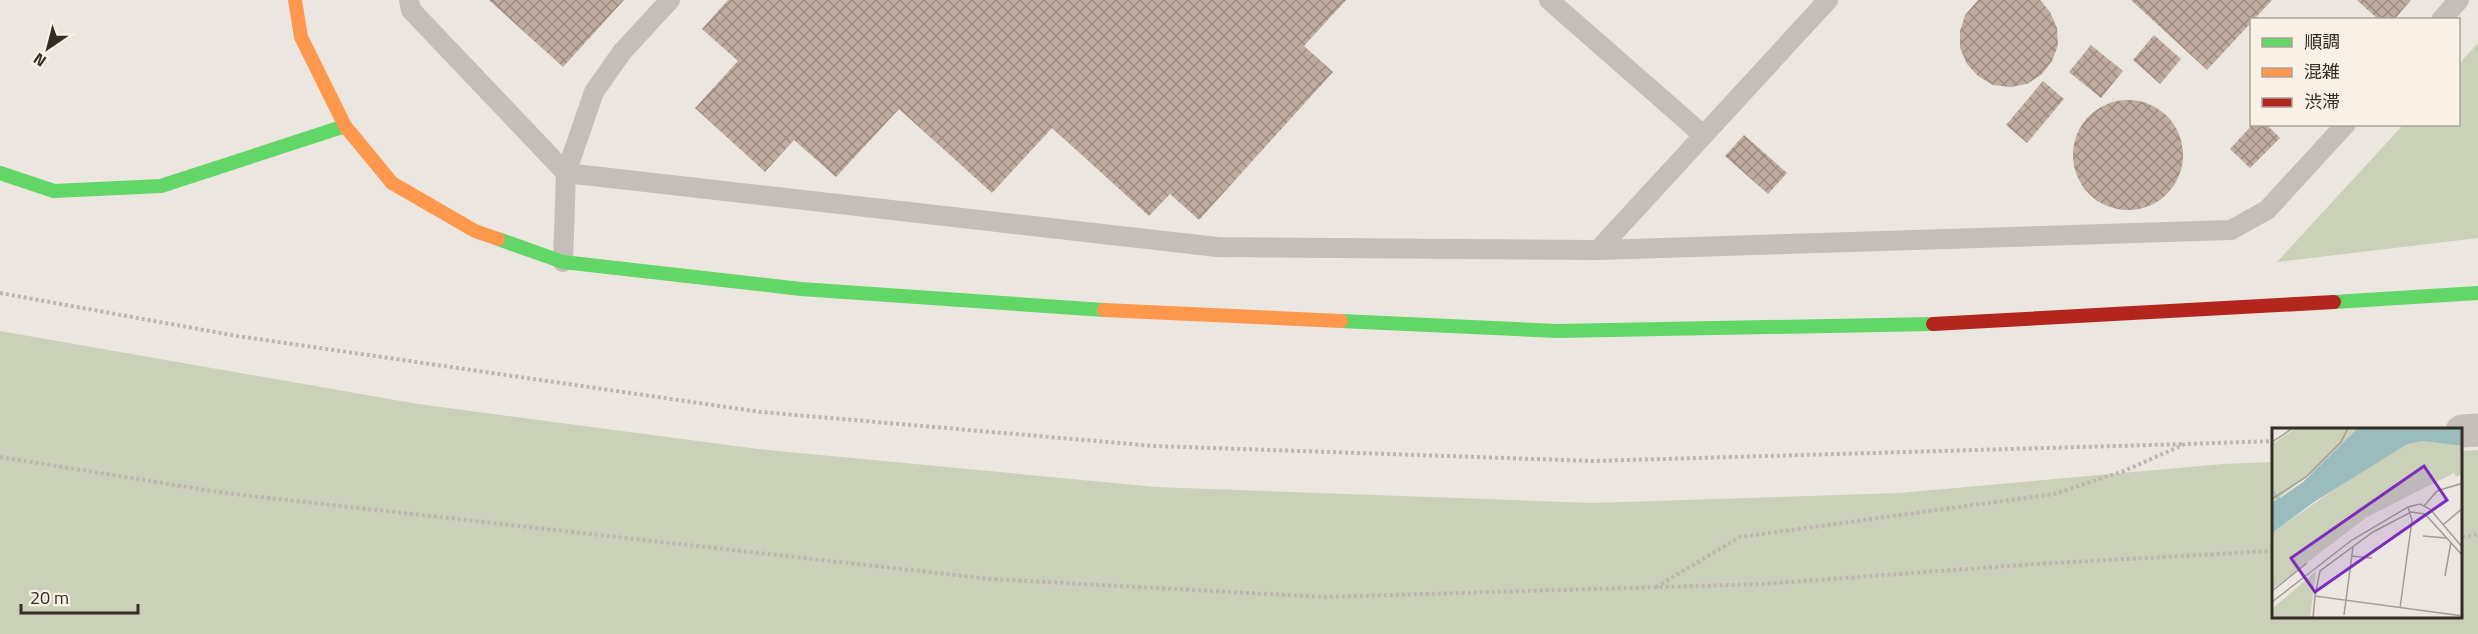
<svg xmlns="http://www.w3.org/2000/svg" width="2478" height="634" viewBox="0 0 2478 634" font-family="'Titillium Web','Noto Sans JP',sans-serif">
  <defs>
    <pattern id="building-cross-hatch" width="8" height="8" patternUnits="userSpaceOnUse" patternTransform="scale(1.5)"><rect width="8" height="8" fill="#bfaba0"/><path d="M0 0l8 8M0 8l8-8" fill="none" stroke="#9c8b82"/></pattern>
  </defs>
  <rect width="100%" height="100%" fill="#ebe6df"/>
  <!-- grass -->
  <g fill="#cbd1b8">
    <polygon points="2478,43 2478,238 2277,262 2403,125 2458,124 2459,64"/>
    <polygon points="0,331 418,404 758,449 1156,487 1592,503 1899,493 2223,464 2274,462 2274,618 2462,618 2462,451 2478,450 2478,634 0,634"/>
  </g>
  <!-- building -->
  <g fill="url(#building-cross-hatch)">
    <polygon points="489,0 624,0 563,67"/>
    <polygon points="728,0 1346,0 1304,46 1333,72 1199,220 1170,194 1149,216 1052,128 992,193 899,109 836,177 794,140 765,172 695,108 738,61 702,29"/>
    <polygon points="1978,0 2040,0 2050,12 2057,28 2058,45 2052,61 2041,75 2027,84 2010,87 1993,85 1978,76 1967,64 1960,48 1960,31 1965,15"/>
    <polygon points="2131,0 2272,0 2207,70"/>
    <polygon points="2357,0 2411,0 2394,20 2379,20"/>
    <polygon points="2154,35 2181,59 2160,84 2133,60"/>
    <polygon points="2091,45 2123,71 2101,98 2069,72"/>
    <polygon points="2043,81 2064,99 2027,143 2006,125"/>
    <circle cx="2128" cy="155" r="55"/>
    <polygon points="2253,124 2266,124 2280,138 2250,168 2230,149"/>
    <polygon points="1744,135 1787,173 1768,194 1725,156"/>
  </g>
  <g fill="none" stroke-linecap="round" stroke-linejoin="round">
    <!-- path -->
    <g stroke="#bdb6b0" stroke-width="4" stroke-dasharray="3 3" stroke-linecap="butt">
      <polyline points="0,293 237,336 761,412 1154,446 1593,461 2185,444"/>
      <polyline points="0,457 225,493 991,579 1324,597 1763,584 2035,564 2274,551"/>
      <polyline points="2462,537 2478,535"/>
      <polyline points="1656,587 1740,537 2054,494 2124,471 2185,444 2274,441"/>
    </g>
    <!-- lane -->
    <g stroke="#c4beb8" stroke-width="20">
      <polyline points="409,0 411,10 566,173 1217,247 1598,250 2231,230 2267,210 2346,124"/>
      <polyline points="1549,0 1703,135"/>
      <polyline points="2441,20 2459,0"/>
      <polyline points="1598,250 1828,0"/>
      <polyline points="563,262 566,173 594,92 622,52 670,0"/>
    </g>
    <!-- street -->
    <polyline stroke="#c4beb8" stroke-width="33" points="2462,431 2478,430"/>
    <!-- fast -->
    <g stroke="#63d668" stroke-width="14">
      <polyline points="0,173 54,191 161,186 345,126"/>
      <polyline points="498,239 563,262 801,289 1104,310"/>
      <polyline points="2334,302 2478,293"/>
      <polyline points="1341,321 1557,331 1933,324"/>
    </g>
    <!-- slow -->
    <g stroke="#ff974d" stroke-width="14">
      <polyline points="295,0 301,37 345,126 392,183 475,231 498,239"/>
      <polyline points="1104,310 1341,321"/>
    </g>
    <!-- jam -->
    <polyline stroke="#b3261e" stroke-width="14" points="1933,324 2334,302"/>
  </g>
  <!-- overview -->
  <g transform="translate(2272 428)">
    <rect width="190" height="190" fill="#ebe6df"/>
    <path d="M24,0h62l-45,44 -41,31v-59zM150,13l40,5v28l-6,3 -2,-4 -87,44 -95,72v-56l82,-57 52,-31zM44,143l-6,47h-38v-9z" fill="#cbd1b8"/>
    <path d="M86,0h104v18l-40,-5 -16,4 -92,57 -42,31v-30l5,-4 -5,-9 8,8 23,-16z" fill="#9abcbd"/>
    <path fill="none" stroke="#a29c95" stroke-width="1.5" d="M0,14l21,-14M0,71l34,-22 35,-35 7,-14M152,78l13,-15 26,-8M172,96l19,-16M151,108l23,2M79,128l21,2M173,148l6,-34M0,163l35,-28M43,168l5,-25 53,-39 38,-20 14,2 38,42M0,174l80,-62 56,-33 12,-3 10,5 33,39M128,180l12,-88 -4,-13M72,187l9,-68M41,190l2,-22 148,20"/>
    <path fill="#7b2cbf" fill-opacity="0.15" stroke="#7b2cbf" stroke-width="3" d="M152,38l23,34 -132,92 -24,-34z"/>
    <rect width="190" height="190" fill="none" stroke="#352c26" stroke-width="3"/>
  </g>
  <!-- legend -->
  <rect x="2250" y="18" width="210" height="108" fill="#f9f1e5" stroke="#aba299" stroke-width="1.5"/>
  <rect x="2262" y="38" width="30" height="9" fill="#63d668" stroke="#aba299" stroke-width="1.5"/>
  <text x="2304" y="48" font-size="18" fill="#352c26">順調</text>
  <rect x="2262" y="68" width="30" height="9" fill="#ff974d" stroke="#aba299" stroke-width="1.5"/>
  <text x="2304" y="78" font-size="18" fill="#352c26">混雑</text>
  <rect x="2262" y="98" width="30" height="9" fill="#b3261e" stroke="#aba299" stroke-width="1.5"/>
  <text x="2304" y="108" font-size="18" fill="#352c26">渋滞</text>
  <!-- north arrow -->
  <g transform="translate(48 48) rotate(215)" stroke="#f9f1e5" stroke-width="4.5" paint-order="stroke">
  <path d="M0-4.5L10 22L0 15L-10 22Z" fill="#352c26"/>
  <text y="-9" font-size="16" font-weight="bold" text-anchor="middle" fill="#352c26">N</text>
  </g>
  <!-- scale -->
  <path d="M21 604v9h117v-9" fill="none" stroke="#352c26" stroke-width="3"/>
  <text x="30" y="604" font-size="18" fill="#352c26" stroke="#f9f1e5" stroke-width="4.5" paint-order="stroke">20 m</text>
</svg>
